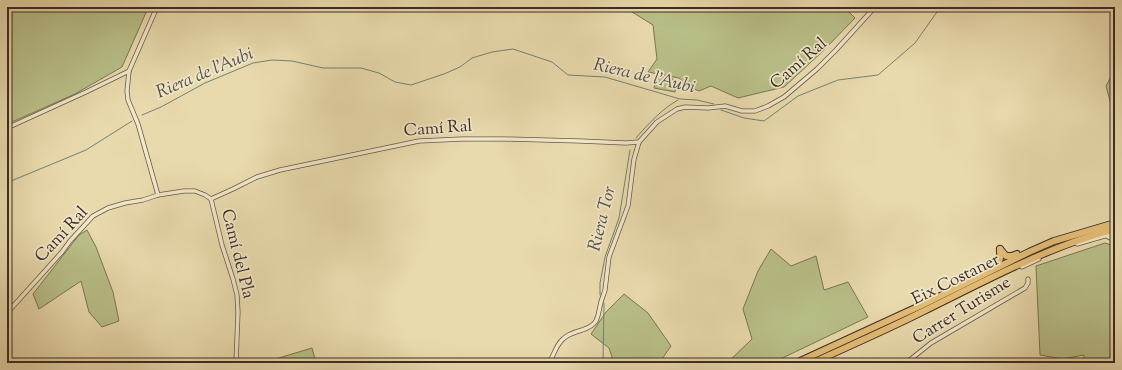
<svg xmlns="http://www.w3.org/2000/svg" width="1122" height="370" viewBox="0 0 1122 370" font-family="'Sorts Mill Goudy',serif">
  <rect width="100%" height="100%" fill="#e9daad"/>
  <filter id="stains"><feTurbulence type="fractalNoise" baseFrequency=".005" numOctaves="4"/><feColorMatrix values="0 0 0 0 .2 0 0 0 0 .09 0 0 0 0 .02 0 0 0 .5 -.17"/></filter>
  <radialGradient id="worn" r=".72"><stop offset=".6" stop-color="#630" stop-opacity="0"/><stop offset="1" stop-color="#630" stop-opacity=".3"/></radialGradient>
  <!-- green -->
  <g fill="#b9bf88" stroke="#7a7656">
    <polygon points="7,7 107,7 103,10 108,11 148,8 122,67 75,94 12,122 7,125"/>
    <polygon points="624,7 844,7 855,18 822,52 784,87 738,98 711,86 699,91 689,87 679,78 648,72 657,59 653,25"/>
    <polygon points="1115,69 1115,111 1113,112 1106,86"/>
    <polygon points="657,76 677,80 675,92 654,88"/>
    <polygon points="87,230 96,247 113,292 119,321 102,327 89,312 81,281 39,309 33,294 79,235"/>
    <polygon points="1105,243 1111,245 1115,244 1115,363 1083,363 1084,355 1062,359 1040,355 1036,266"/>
    <polygon points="771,249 791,266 816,256 824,290 848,282 868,317 772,363 727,363 752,339 743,309 758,271"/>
    <polygon points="624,294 648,313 671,346 662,359 665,363 614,363 609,348 591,334 606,312"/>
    <polygon points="312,348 316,363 262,363"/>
  </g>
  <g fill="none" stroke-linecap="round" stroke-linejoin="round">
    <!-- stream -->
    <g stroke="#738273" stroke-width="1">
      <polyline points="721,110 744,118 764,121 798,96 838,80 878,75 915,43 939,9 943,7"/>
      <polyline points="142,115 161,107 205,83 253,63 272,60 292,61 323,68 361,68 379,73 395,82 411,85 444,74 460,67 472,58 492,52 513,49 552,62 568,75 605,77 680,99 697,100 714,104"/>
      <path d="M636,138c11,-13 27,-30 42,-38"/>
      <polyline points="7,181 11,181 86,150 132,121"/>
      <polyline points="600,295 600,283 605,257 619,218 630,150"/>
      <polyline points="603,363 604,303"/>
    </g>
    <!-- minor casing -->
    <g stroke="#675847" stroke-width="5">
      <g id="minor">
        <polyline points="157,7 129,71 127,91 128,100 138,124 158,195"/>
        <polyline points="7,128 86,92 129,71"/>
        <polyline points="211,199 222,245 233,279 237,295 238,312 236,363"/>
        <polyline points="1107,236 1112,239 1115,244"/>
        <polyline points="1077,244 1115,233"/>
        <polyline points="1022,267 1039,259"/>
        <polyline points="7,313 62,252 70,241 93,216 108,208 125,203 143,200 158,195 184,191 195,191 205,195 211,199 233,189 257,177 280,170 419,141 462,139 505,139 580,141 626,143 639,142"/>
        <path d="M549,363c5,-8 7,-18 14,-24 5,-5 12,-7 19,-9 18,-6 15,-13 19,-28 1,-4 3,-8 4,-12l4,-33 19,-51 6,-47 3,-10 2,-7 18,-20 20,-13 8,-2 23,1 17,-2 17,5h13l13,-5 16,-9 33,-28 19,-19 39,-43"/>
        <polyline points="906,363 931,343 1025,288 1028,283 1028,279"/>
      </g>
    </g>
    <!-- motorway casing -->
    <g stroke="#3c2c25" stroke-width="8">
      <g id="motorway">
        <polyline points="1000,249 1006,256 1012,256 1017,254"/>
        <path d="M992,267c10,-5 8,-9 8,-18"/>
        <polyline points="796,363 922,305 1029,252 1054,241 1115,223"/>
        <path d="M812,363c37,-17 74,-33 110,-51 63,-31 125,-65 193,-83"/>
      </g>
    </g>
    <!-- minor -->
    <use href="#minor" stroke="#f1e7ca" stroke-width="3.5"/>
    <!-- motorway -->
    <use href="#motorway" stroke="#e4bd76" stroke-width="6"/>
  </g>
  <g text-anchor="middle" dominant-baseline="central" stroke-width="3.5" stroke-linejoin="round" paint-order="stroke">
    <!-- street labels -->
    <g font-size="17" fill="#3c2c25" stroke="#f1e7ca">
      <text transform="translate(799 64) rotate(-41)">Camí Ral</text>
      <text transform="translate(438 129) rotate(-4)">Camí Ral</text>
      <text transform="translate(62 235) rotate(-47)">Camí Ral</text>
      <text transform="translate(237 254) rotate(76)">Camí del Pla</text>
      <text transform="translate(956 280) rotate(-26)">Eix Costaner</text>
      <text transform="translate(962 311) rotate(-32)">Carrer Turisme</text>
    </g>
    <!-- water labels -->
    <g font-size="18" font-style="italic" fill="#535046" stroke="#f1e7ca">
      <text transform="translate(205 74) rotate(-23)">Riera de l'Aubi</text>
      <text transform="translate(644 77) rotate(13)">Riera de l'Aubi</text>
      <text transform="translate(603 219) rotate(-76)">Riera Tor</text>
    </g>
  </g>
  <!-- margin -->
  <rect width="1122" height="370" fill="none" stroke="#e9daad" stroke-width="24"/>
  <rect x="8" y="8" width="1106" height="354" fill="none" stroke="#3c2c25" stroke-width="2"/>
  <rect x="12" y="12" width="1098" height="346" fill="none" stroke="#3c2c25"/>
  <rect width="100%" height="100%" filter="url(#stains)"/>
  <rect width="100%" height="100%" fill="url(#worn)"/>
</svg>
